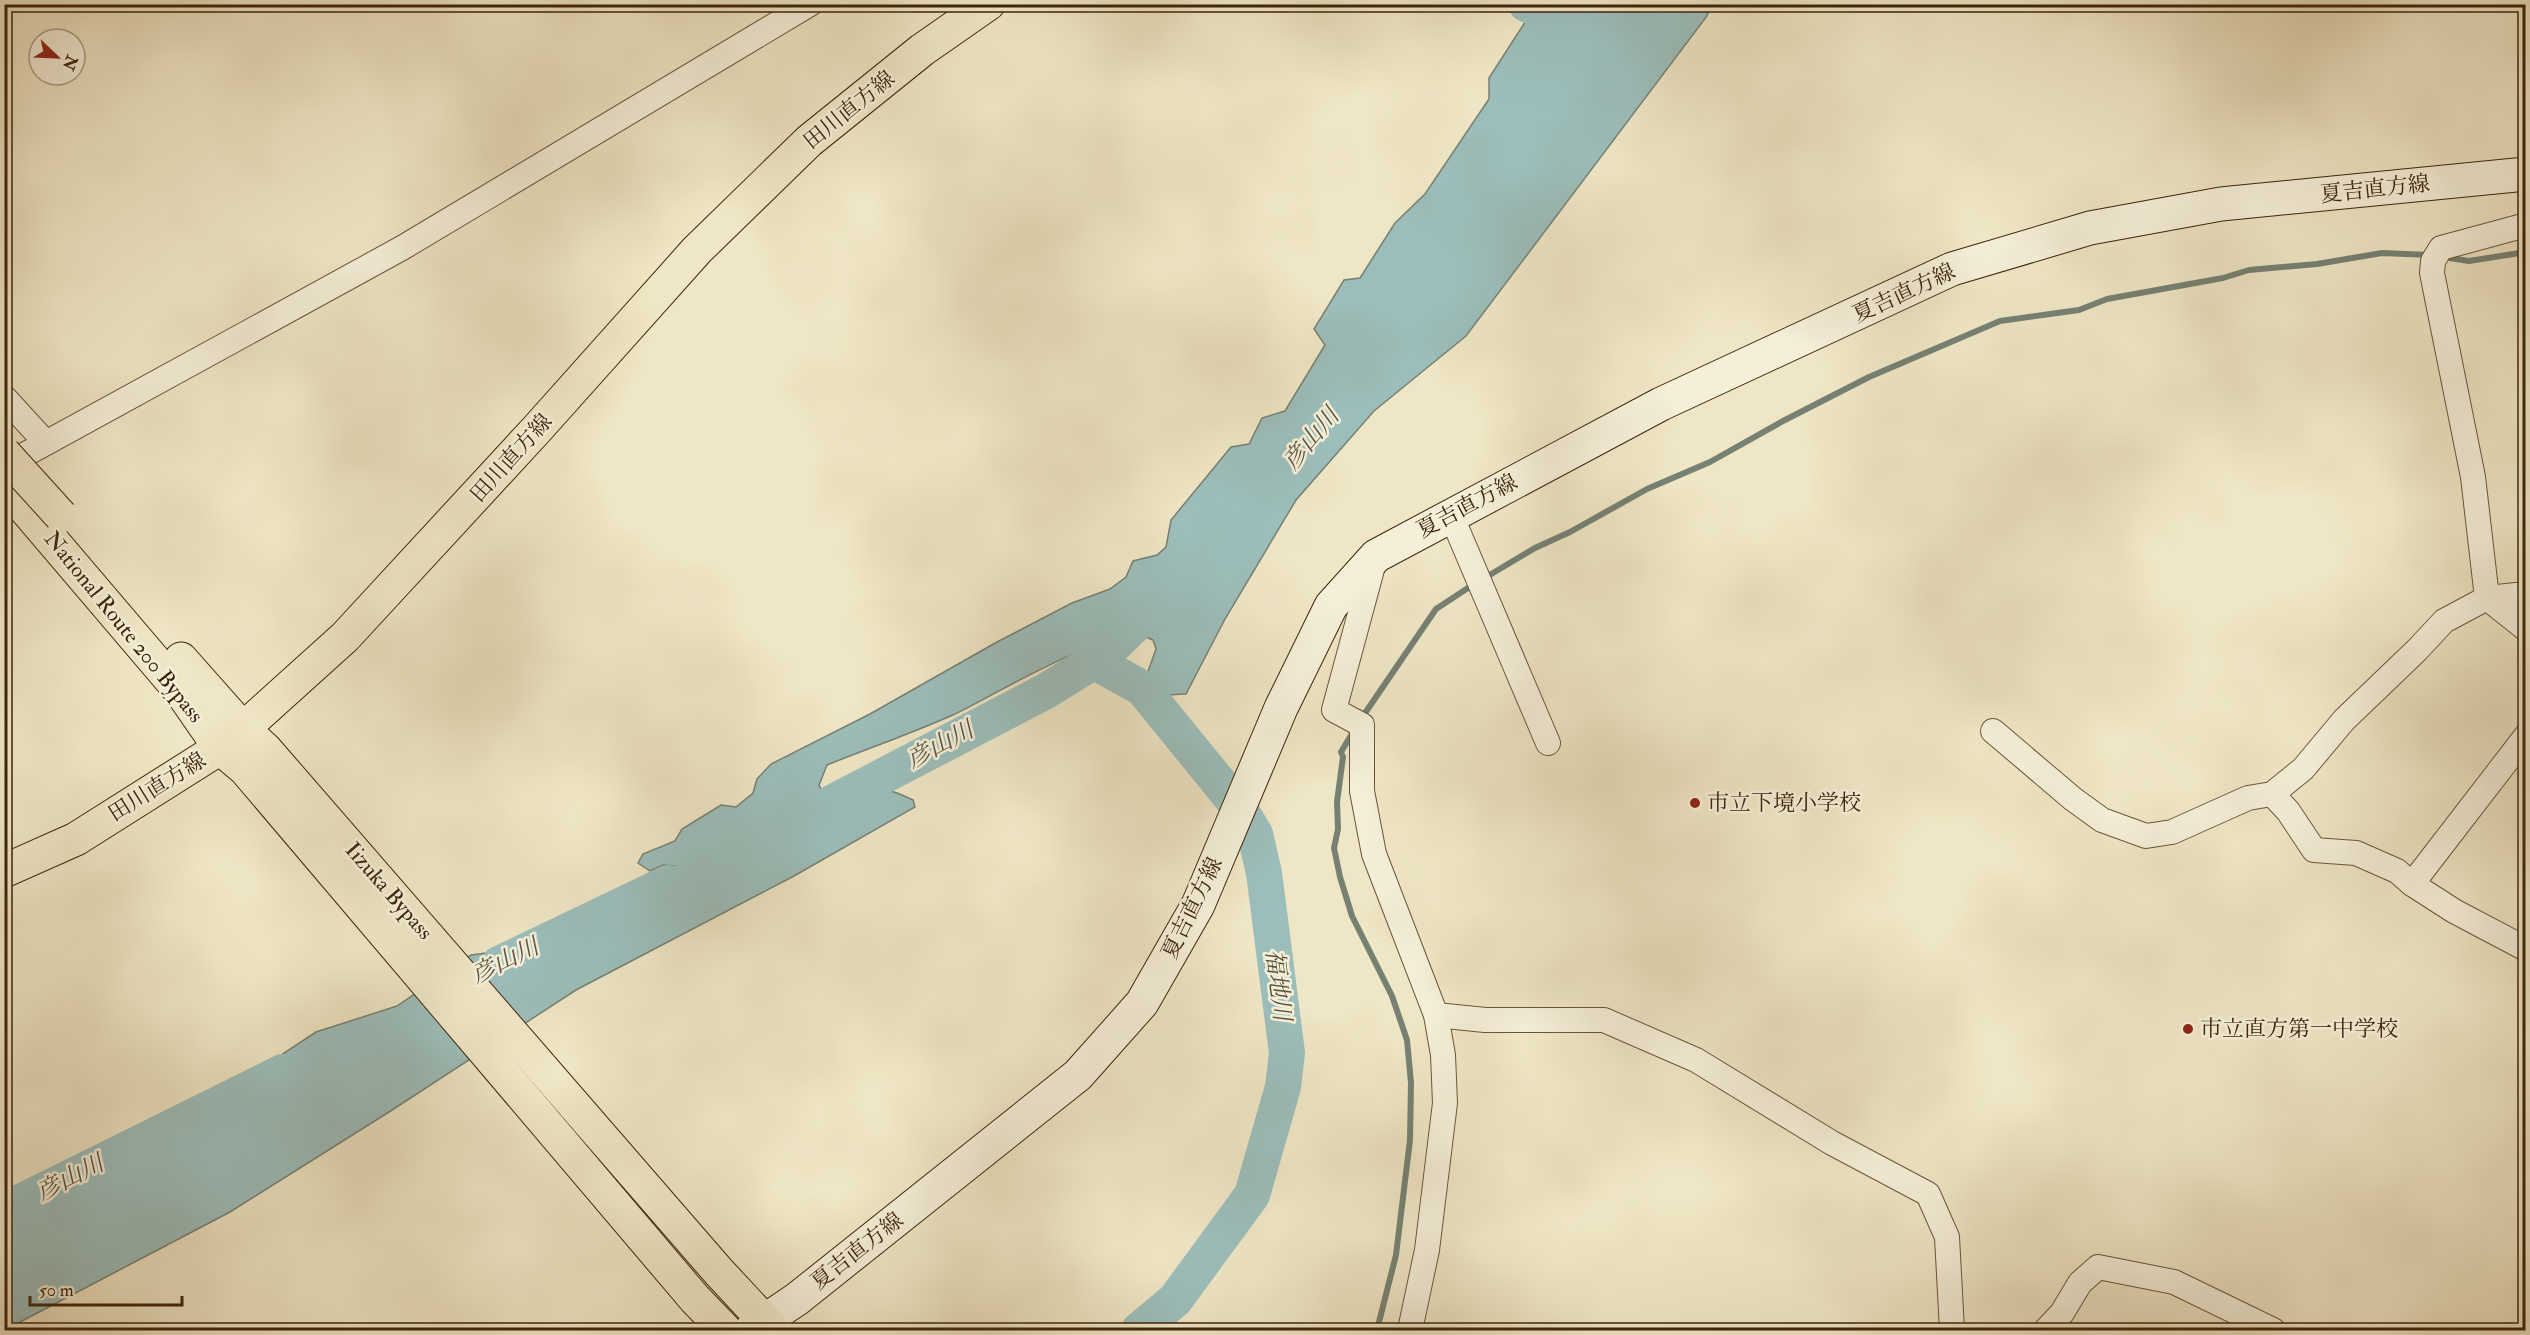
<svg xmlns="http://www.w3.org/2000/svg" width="2530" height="1335" viewBox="0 0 2530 1335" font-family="'IM FELL Double Pica','Noto Serif JP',serif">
  <rect width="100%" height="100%" fill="#efe6c5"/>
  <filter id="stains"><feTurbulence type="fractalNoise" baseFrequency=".00333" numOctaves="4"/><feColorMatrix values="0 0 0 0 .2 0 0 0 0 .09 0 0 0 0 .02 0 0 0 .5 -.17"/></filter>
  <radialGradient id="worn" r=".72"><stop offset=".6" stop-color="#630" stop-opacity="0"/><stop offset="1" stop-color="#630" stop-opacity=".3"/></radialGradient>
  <!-- water -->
  <path fill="#9cbebb" stroke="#768174" stroke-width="1.5" d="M1536,5h175l-4,11 -241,320 -92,75 -78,89 -71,119 -39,75c-15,0 -36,6 -42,-11l12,-34 -3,-9c-37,-21 -159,56 -198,74 -42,19 -86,34 -128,51l-8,20c2,3 3,9 7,12 9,9 39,-6 50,-8 12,-1 27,6 37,11l2,7 -121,69 -218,114 -187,122 -159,100 -225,118v-110l78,-39 81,-55 64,-19 41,-44 47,-31 81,-26 74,-51 38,-5 22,-10 24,4 121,-70 -2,-8 -11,-1 -13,6 -12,-8 5,-9 32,-13 7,-12 39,-24 15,2 17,-14 4,-14 14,-15 99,-50 127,-72 75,-39 38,-14 16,-12 7,-16 24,-6 9,-8 5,-27 60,-73 18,-3 13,-26 23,-7 40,-66 -11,-16 30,-49 16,-2 35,-55 30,-29 64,-95v-21z"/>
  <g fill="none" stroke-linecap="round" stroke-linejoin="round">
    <!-- stream -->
    <g stroke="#768174" stroke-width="6">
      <polyline points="2443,257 2469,261 2526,252"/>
      <polyline points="1483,579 1535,548 1570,532 1647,489 1710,462 1783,421 1869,377 2000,321 2079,310 2107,299 2223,278 2249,270 2317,264 2382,253 2430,255"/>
      <polyline points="1361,719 1436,609 1474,584"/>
      <polyline points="1353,732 1341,752 1343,757 1337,802 1338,829 1334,848 1340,877 1352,916 1392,996 1407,1040 1411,1083 1410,1140 1396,1255 1377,1330"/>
    </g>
    <!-- river -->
    <g stroke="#9cbebb" stroke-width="36">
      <polyline points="1526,4 1578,25"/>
      <polyline points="1093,661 1142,688 1238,806 1255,834 1264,873 1287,1053 1283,1087 1252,1195 1175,1300 1139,1330"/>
      <polyline points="799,820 1046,691 1088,665 1116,643 1155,605"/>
      <polyline points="499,964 668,883"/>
      <polyline points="4,1210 283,1072"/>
    </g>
    <!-- minor casing -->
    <g stroke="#6a5539" stroke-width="26">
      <g id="minor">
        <polyline points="2526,225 2441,248 2433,261 2432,273 2473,477 2487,598 2526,629"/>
        <polyline points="4,397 46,443"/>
        <polyline points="4,466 402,248 810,4"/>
        <polyline points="1451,515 1548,743"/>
        <polyline points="1374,562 1334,710 1362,725 1362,791 1374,854 1436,1015 1443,1055 1445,1103 1427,1250 1410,1330"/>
        <polyline points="1993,731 2073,799 2102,820 2146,836 2172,832 2248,798 2272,794 2303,769 2344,720 2417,650 2444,621 2487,598 2526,594"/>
        <polyline points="2272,794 2288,811 2314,850 2356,853 2397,871 2412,884 2454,911 2526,949"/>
        <polyline points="2412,884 2526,736"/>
        <polyline points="1436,1015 1485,1020 1604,1020 1696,1060 1832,1143 1928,1194 1947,1237 1952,1330"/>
        <polyline points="2046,1330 2062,1313 2080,1283 2098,1267 2174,1282 2273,1330"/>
      </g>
    </g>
    <!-- secondary casing -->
    <g stroke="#3d250a" stroke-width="35">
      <polyline id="secondary" points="751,1330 797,1299 1078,1075 1142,1003 1198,905 1281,708 1331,606 1376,556 1661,404 1952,269 2090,228 2221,204 2526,174"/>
    </g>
    <!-- primary casing -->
    <g stroke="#3d250a" stroke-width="35">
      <polyline id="primary" points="4,871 76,839 220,748 243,729 345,637 537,429 697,250 809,141 922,50 988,4"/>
    </g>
    <!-- trunk casing -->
    <g stroke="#3d250a" stroke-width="35">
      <g id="trunk">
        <polyline points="4,484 182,693 220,748 245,769 695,1299 725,1330"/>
        <polyline points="181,659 243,729 266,750 719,1272 773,1330"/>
      </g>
    </g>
    <!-- minor -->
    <use href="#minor" stroke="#f5efd9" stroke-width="24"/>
    <!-- secondary -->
    <use href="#secondary" stroke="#f5efd9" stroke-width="33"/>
    <!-- primary -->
    <use href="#primary" stroke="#efe6c5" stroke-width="33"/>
    <!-- trunk -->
    <use href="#trunk" stroke="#efe6c5" stroke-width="33"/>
    <!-- trunk-bridge casing -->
    <g stroke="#3d250a" stroke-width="35" stroke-linecap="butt">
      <polyline id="trunk-bridge" points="4,453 61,516"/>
    </g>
    <!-- trunk-bridge -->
    <use href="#trunk-bridge" stroke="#efe6c5" stroke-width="33"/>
  </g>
  <!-- markers -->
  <g fill="#8f2418" stroke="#f5efd9" stroke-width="2">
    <circle cx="1695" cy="803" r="6"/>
    <circle cx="2188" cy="1029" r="6"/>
  </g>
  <g text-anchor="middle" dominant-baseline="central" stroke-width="5" stroke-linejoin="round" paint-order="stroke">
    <!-- street labels -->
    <g font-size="22" fill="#3d250a" stroke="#f5efd9">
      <text transform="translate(849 110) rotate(-39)">田川直方線</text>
      <text transform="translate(2375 189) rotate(-6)">夏吉直方線</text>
      <text transform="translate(1904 293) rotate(-25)">夏吉直方線</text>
      <text transform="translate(511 458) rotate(-48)">田川直方線</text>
      <text transform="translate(1467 506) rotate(-28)">夏吉直方線</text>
      <text transform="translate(124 627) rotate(51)">National Route 200 Bypass</text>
      <text transform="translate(157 787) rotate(-32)">田川直方線</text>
      <text transform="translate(389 891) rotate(49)">Iizuka Bypass</text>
      <text transform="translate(1192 908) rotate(-64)">夏吉直方線</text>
      <text transform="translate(857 1251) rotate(-38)">夏吉直方線</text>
    </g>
    <!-- poi labels -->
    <g font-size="22" fill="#3d250a" stroke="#f5efd9" text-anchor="start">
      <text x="1707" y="803">市立下境小学校</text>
      <text x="2200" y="1029">市立直方第一中学校</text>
    </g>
    <!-- water labels -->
    <g font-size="24" font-style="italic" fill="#5a533f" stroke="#f5efd9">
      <text transform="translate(1311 439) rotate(-50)">彦山川</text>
      <text transform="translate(940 745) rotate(-28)">彦山川</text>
      <text transform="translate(505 961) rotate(-26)">彦山川</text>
      <text transform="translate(1278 985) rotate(83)">福地川</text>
      <text transform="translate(70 1178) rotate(-27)">彦山川</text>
    </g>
  </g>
  <!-- margin -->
  <rect width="2530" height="1335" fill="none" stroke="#efe6c5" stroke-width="24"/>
  <rect x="6" y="6" width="2518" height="1323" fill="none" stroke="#3d250a" stroke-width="3"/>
  <rect x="12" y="12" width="2506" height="1311" fill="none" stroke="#3d250a" stroke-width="1.5"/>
  <!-- north arrow -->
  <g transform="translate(57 57) rotate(113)"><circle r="28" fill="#f5efd9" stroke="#ab9e86" stroke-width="1.5"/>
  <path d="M0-4.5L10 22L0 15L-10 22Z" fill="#8f2418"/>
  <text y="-9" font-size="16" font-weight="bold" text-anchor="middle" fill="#3d250a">N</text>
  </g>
  <!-- scale -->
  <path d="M30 1296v9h152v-9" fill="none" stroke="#3d250a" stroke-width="3"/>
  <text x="39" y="1296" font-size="18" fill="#3d250a" stroke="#f5efd9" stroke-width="4.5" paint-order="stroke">50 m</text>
  <rect width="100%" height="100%" filter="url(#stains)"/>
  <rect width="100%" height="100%" fill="url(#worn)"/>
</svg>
